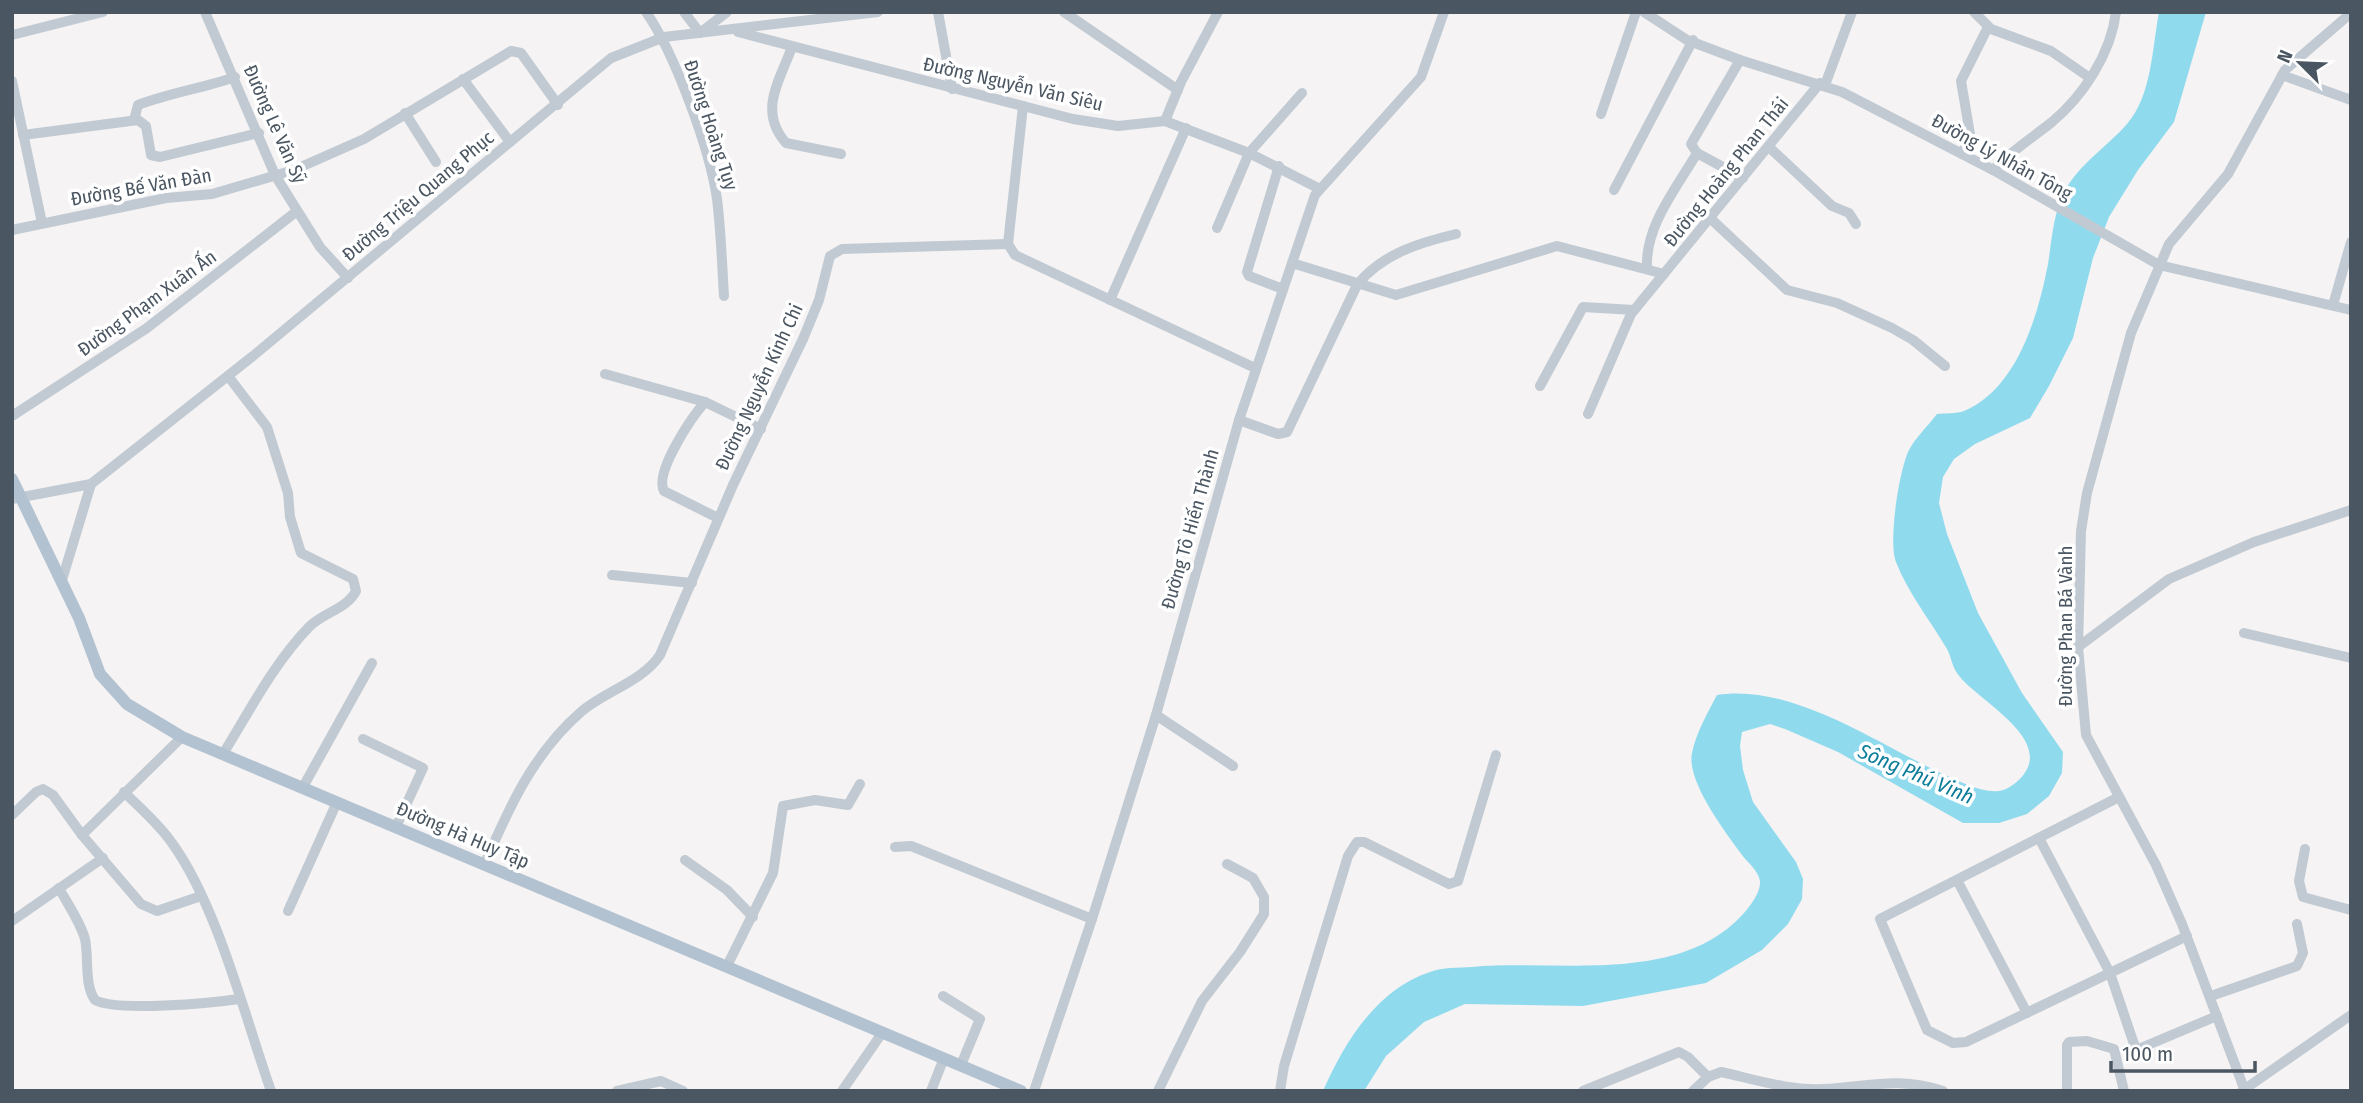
<svg xmlns="http://www.w3.org/2000/svg" width="2363" height="1103" viewBox="0 0 2363 1103" font-family="'Fira Sans Condensed',sans-serif">
  <rect width="100%" height="100%" fill="#f5f3f3"/>
  <!-- water -->
  <path fill="#90daee" d="M2159,12h47l-32,110 -36,48 -29,47 -16,41 -20,80 -24,48 -19,32 -55,26 -21,15 -11,18 -4,26 8,31 31,79 44,80 41,59 -1,21 -13,23 -22,18 -28,9h-36l-125,-71 -53,-23 -15,-5 -28,8 -2,14 3,24 10,32 43,60 7,17 -1,20 -14,25 -26,26 -56,33 -123,23 -118,-2 -41,18 -38,34 -22,35h-41c21,-48 54,-102 107,-119 12,-5 29,-4 42,-5 86,-8 207,19 272,-54 7,-8 17,-21 16,-32 -2,-11 -12,-18 -18,-26 -16,-22 -56,-74 -50,-102 4,-20 16,-41 25,-58 75,-12 160,49 226,79 16,7 38,19 56,17 9,-1 20,-10 25,-17 28,-38 -51,-76 -67,-101 -5,-7 -6,-17 -10,-24 -17,-29 -39,-56 -51,-87 -8,-21 3,-89 12,-110 6,-13 20,-26 29,-38 8,-1 19,0 27,-3 53,-22 74,-95 84,-147 4,-24 5,-51 17,-73 13,-26 43,-45 62,-67 25,-29 25,-75 32,-112z"/>
  <g fill="none" stroke-linecap="round" stroke-linejoin="round">
    <!-- minor -->
    <g stroke="#c1cad2" stroke-width="10">
      <polyline points="205,12 275,175 320,247 348,278"/>
      <path d="M646,12c28,40 64,137 71,187 4,32 5,65 7,97"/>
      <polyline points="684,12 700,33 727,12"/>
      <polyline points="938,12 952,89"/>
      <polyline points="1064,12 1178,90"/>
      <polyline points="1644,12 1687,40 1740,60 1842,92 1993,170 2159,265 2351,310"/>
      <polyline points="1974,12 1991,29 2051,51 2090,78"/>
      <polyline points="738,32 1073,119 1118,126 1165,121 1249,153 1320,189"/>
      <polyline points="12,35 103,12"/>
      <path d="M792,47c-13,35 -34,64 -6,96l55,11"/>
      <polyline points="1740,60 1691,144 1697,153 1743,178"/>
      <polyline points="2282,75 2351,100"/>
      <polyline points="463,79 510,142"/>
      <polyline points="12,81 42,223"/>
      <polyline points="1825,85 1852,12"/>
      <polyline points="405,113 436,162"/>
      <polyline points="1601,114 1636,12"/>
      <path d="M134,120l4,-15c32,-12 65,-17 97,-28"/>
      <polyline points="1165,121 1181,82 1218,12"/>
      <polyline points="23,135 138,120 146,126 151,155 160,157 259,133"/>
      <polyline points="1769,147 1832,206 1849,213 1856,224"/>
      <polyline points="1962,154 1970,134 1961,81 1988,27"/>
      <polyline points="1279,166 1247,272 1249,276 1283,289"/>
      <path d="M1993,170c18,-19 39,-32 59,-48 31,-26 59,-68 64,-110"/>
      <polyline points="1614,190 1693,40"/>
      <polyline points="1711,219 1787,290 1837,303 1892,328 1913,340 1945,366"/>
      <polyline points="1217,228 1249,153 1302,93"/>
      <polyline points="12,230 166,198 212,194 294,170 364,139 511,51 521,53 558,105"/>
      <polyline points="1008,244 1015,255 1255,368"/>
      <polyline points="1008,244 1023,106"/>
      <polyline points="1292,263 1396,295 1557,246 1664,274"/>
      <path d="M1647,268c-2,-42 29,-79 50,-115"/>
      <polyline points="1110,300 1186,128"/>
      <polyline points="2333,305 2351,242"/>
      <polyline points="605,374 705,402"/>
      <polyline points="1540,386 1583,307 1634,310"/>
      <polyline points="1588,414 1631,314 1820,83"/>
      <polyline points="12,416 147,328 297,211"/>
      <path d="M1239,420l39,14 9,-2 70,-147c25,-31 61,-42 99,-51"/>
      <polyline points="12,499 91,484 253,356 611,58 664,37 878,12"/>
      <path d="M718,518l-54,-27c-10,-18 27,-73 41,-89l56,27"/>
      <polyline points="612,575 692,583"/>
      <polyline points="62,580 91,484"/>
      <polyline points="2244,633 2351,658"/>
      <polyline points="2078,647 2169,579 2254,542 2351,510"/>
      <polyline points="1156,715 1233,766"/>
      <polyline points="182,737 82,835 141,904 157,911 201,896"/>
      <polyline points="363,739 423,768 396,827"/>
      <path d="M223,754c26,-42 51,-91 86,-127 13,-14 38,-18 47,-36l-3,-12 -52,-26 -11,-36 -2,-24 -21,-66 -39,-51"/>
      <polyline points="303,787 372,663"/>
      <path d="M124,792c16,16 35,32 48,51 45,62 73,174 99,248"/>
      <polyline points="2119,797 1880,919 1927,1030 1953,1043 1966,1042 2187,936"/>
      <polyline points="12,815 36,792 43,789 53,795 82,835"/>
      <polyline points="2039,838 2110,973 2136,1050 2217,1016"/>
      <polyline points="895,847 911,846 1092,919"/>
      <polyline points="2305,849 2299,881 2303,897 2351,910"/>
      <polyline points="685,860 727,890 753,917"/>
      <path d="M484,865c25,-57 49,-112 98,-154 24,-20 61,-30 78,-56l73,-170 70,-146 16,-39 11,-44 12,-7 166,-5"/>
      <polyline points="1957,880 2027,1013"/>
      <path d="M59,888c9,17 21,33 26,51 4,19 -1,46 10,61 21,12 117,3 144,-1"/>
      <polyline points="288,911 337,802"/>
      <polyline points="12,921 103,858"/>
      <polyline points="727,966 773,873 783,806 815,800 848,805 860,784"/>
      <polyline points="943,996 980,1019 961,1065"/>
      <polyline points="2211,996 2297,966 2303,953 2297,924"/>
      <polyline points="617,1091 661,1081 683,1091"/>
      <polyline points="842,1091 882,1033"/>
      <polyline points="931,1091 944,1058"/>
      <polyline points="1034,1091 1092,919 1156,715 1239,420 1315,195 1421,77 1444,12"/>
      <polyline points="1158,1091 1202,1001 1240,952 1264,914 1264,897 1253,878 1227,864"/>
      <polyline points="1280,1091 1284,1066 1348,856 1357,842 1364,842 1449,884 1458,881 1496,755"/>
      <polyline points="1583,1091 1679,1052 1688,1057 1708,1077"/>
      <path d="M1693,1091l15,-14 13,-5c32,7 69,19 102,17 46,-2 74,-13 120,2"/>
      <polyline points="2067,1091 2067,1045 2069,1042 2087,1041 2114,1049 2124,1091"/>
      <polyline points="2242,1091 2351,1015"/>
      <polyline points="2245,1091 2182,924 2156,865 2086,735 2078,647 2081,531 2087,493 2131,333 2169,244 2228,174 2285,70 2351,13"/>
    </g>
    <!-- major -->
    <polyline stroke="#b3c2d1" stroke-width="12" points="12,479 79,618 100,674 127,704 182,737 1021,1091"/>
  </g>
  <g text-anchor="middle" dominant-baseline="central" stroke-width="7" stroke-linejoin="round" paint-order="stroke">
    <!-- street labels -->
    <g font-size="19" fill="#4a5661" stroke="#fff">
      <text transform="translate(1013 84) rotate(13)">Đường Nguyễn Văn Siêu</text>
      <text transform="translate(275 124) rotate(66)">Đường Lê Văn Sỹ</text>
      <text transform="translate(711 125) rotate(72)">Đường Hoàng Tụy</text>
      <text transform="translate(2002 157) rotate(29)">Đường Lý Nhân Tông</text>
      <text transform="translate(1726 172) rotate(-51)">Đường Hoàng Phan Thái</text>
      <text transform="translate(141 187) rotate(-10)">Đường Bế Văn Đàn</text>
      <text transform="translate(418 196) rotate(-40)">Đường Triệu Quang Phục</text>
      <text transform="translate(147 303) rotate(-36)">Đường Phạm Xuân Ấn</text>
      <text transform="translate(759 387) rotate(-65)">Đường Nguyễn Kinh Chi</text>
      <text transform="translate(1190 529) rotate(-74)">Đường Tô Hiến Thành</text>
      <text transform="translate(2065 626) rotate(-90)">Đường Phan Bá Vành</text>
      <text transform="translate(463 835) rotate(23)">Đường Hà Huy Tập</text>
    </g>
    <!-- water labels -->
    <g font-size="21" font-style="italic" fill="#0c7c9b" stroke="#fff">
      <text transform="translate(1916 774) rotate(23)">Sông Phú Vinh</text>
    </g>
  </g>
  <!-- border -->
  <rect width="2363" height="1103" fill="none" stroke="#4a5661" stroke-width="28"/>
  <!-- north arrow -->
  <g transform="translate(2300 63) rotate(294)" stroke="#ffffff" stroke-width="5" paint-order="stroke">
  <path d="M0-5L12 26L0 18L-12 26Z" fill="#4a5661"/>
  <text y="-10" font-size="19" font-weight="bold" text-anchor="middle" fill="#4a5661">N</text>
  </g>
  <!-- scale -->
  <path d="M2111 1061v10h144v-10" fill="none" stroke="#4a5661" stroke-width="3.5"/>
  <text x="2122" y="1061" font-size="21" fill="#4a5661" stroke="#ffffff" stroke-width="5" paint-order="stroke">100 m</text>
</svg>
